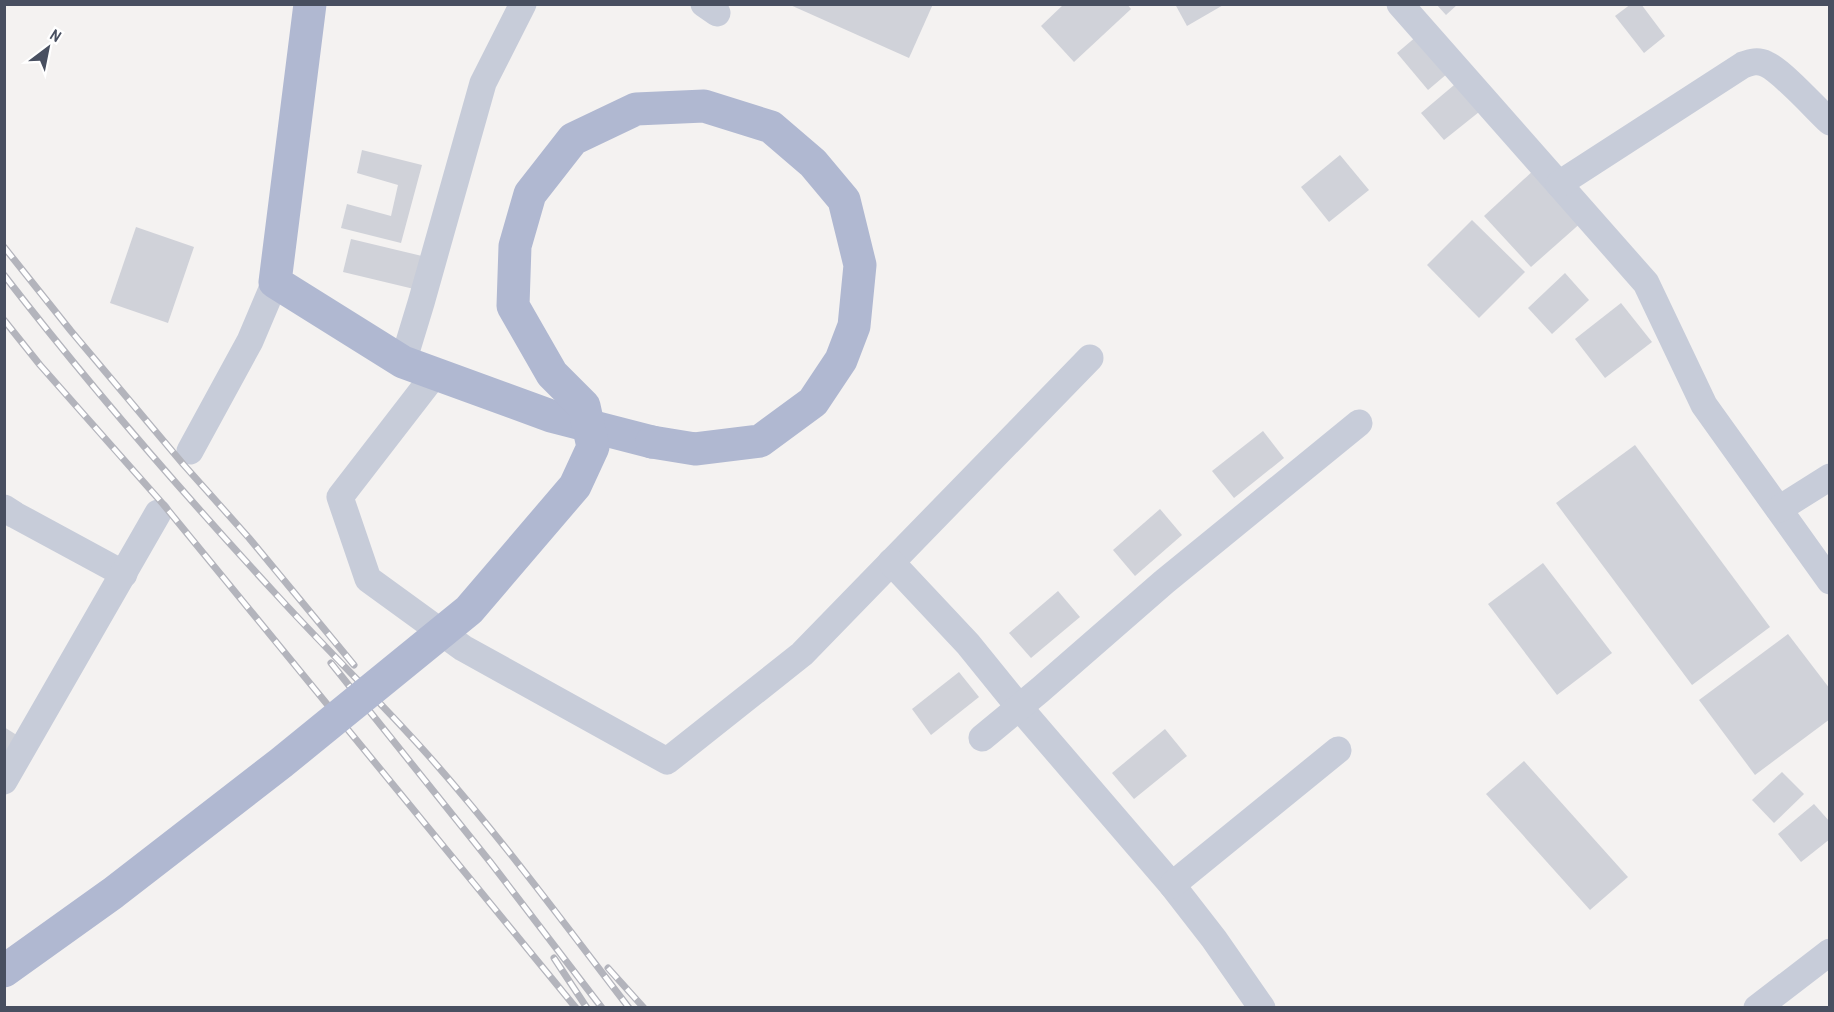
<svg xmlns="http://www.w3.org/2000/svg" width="1834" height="1012" viewBox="0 0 1834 1012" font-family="'Archivo Narrow',sans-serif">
  <rect width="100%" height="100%" fill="#f4f2f1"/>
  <!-- building -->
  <g fill="#d0d2d9">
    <polygon points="788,4 933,4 909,58"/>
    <polygon points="1064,4 1127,4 1131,9 1074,62 1041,26"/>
    <polygon points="1175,4 1225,4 1187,26"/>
    <polygon points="1436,4 1458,4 1446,15"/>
    <polygon points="1631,4 1641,4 1665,36 1644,53 1615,16"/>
    <polygon points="1417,36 1448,73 1428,90 1397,53"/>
    <polygon points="1460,80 1484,108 1444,140 1421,113"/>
    <polygon points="362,150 422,165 401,243 341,228 347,204 391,216 398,185 357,173"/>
    <polygon points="1340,155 1369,190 1329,222 1301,187"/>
    <polygon points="1535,169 1583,221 1531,267 1484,216"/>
    <polygon points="1472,220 1525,272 1479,318 1427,265"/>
    <polygon points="136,227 194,247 168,323 110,303"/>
    <polygon points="351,239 422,256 414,289 343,272"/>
    <polygon points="1565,273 1589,300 1552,334 1528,308"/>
    <polygon points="1621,303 1652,342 1605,378 1575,339"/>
    <polygon points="1263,431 1284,458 1234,498 1212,471"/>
    <polygon points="1635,445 1770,627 1692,685 1556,503"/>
    <polygon points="1160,509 1182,535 1135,576 1113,550"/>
    <polygon points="1543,563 1612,653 1557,695 1488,604"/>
    <polygon points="1058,591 1080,617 1031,658 1009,633"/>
    <polygon points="1788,634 1830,689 1830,719 1755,775 1699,700"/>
    <polygon points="959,672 979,697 931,735 912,709"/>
    <polygon points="4,727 23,739 4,769"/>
    <polygon points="1165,729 1187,756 1134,799 1112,773"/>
    <polygon points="1524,761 1628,877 1590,910 1486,794"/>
    <polygon points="1782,772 1804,794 1774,823 1752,800"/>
    <polygon points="1814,804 1830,822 1830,839 1801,862 1778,834"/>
  </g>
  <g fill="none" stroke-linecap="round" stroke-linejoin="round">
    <!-- minor -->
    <g stroke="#c7ccd9" stroke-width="27">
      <polyline points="704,4 717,13"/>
      <polyline points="1400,4 1646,283 1704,405 1830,581"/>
      <path d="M1559,184l184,-119c8,-3 15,-5 23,-1 16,7 49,44 64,58"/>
      <polyline points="403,362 421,303 483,83 523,4"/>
      <polyline points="435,374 340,497 368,579 463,648 667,761 802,654 1090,358"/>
      <polyline points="190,451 250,341 275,282"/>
      <polyline points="4,508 15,515 124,574"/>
      <polyline points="1779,509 1830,477"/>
      <polyline points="891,562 968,644 1019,707 1172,885 1214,939 1262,1008"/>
      <polyline points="982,738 1040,690 1164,582 1359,423"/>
      <polyline points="4,781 158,513"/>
      <polyline points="1172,885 1338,750"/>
      <polyline points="1757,1008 1830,952"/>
    </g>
    <!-- major -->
    <polyline stroke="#b0b8d1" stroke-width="33" points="310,4 275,282 403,362 551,416 652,442"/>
    <!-- rail casing -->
    <g stroke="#b3b4bc" stroke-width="7">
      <g id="rail">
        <polyline points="4,247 71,331 183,464 249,538 354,665"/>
        <path d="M4,275c85,110 176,215 270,317 50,55 104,107 153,162 72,81 136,168 202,254"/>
        <polyline points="4,320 40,365 163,504 576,1008"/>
        <polyline points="331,663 491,863 602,1008"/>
        <polyline points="554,958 587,1008"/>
        <polyline points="608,968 644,1008"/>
      </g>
    </g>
    <!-- rail -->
    <use href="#rail" stroke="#fff" stroke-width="4.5" stroke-dasharray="14" stroke-linecap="butt"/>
    <!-- major-bridge -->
    <polyline stroke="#b0b8d1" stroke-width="33" points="4,971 113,893 281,763 469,610 575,486 593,447 584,406 552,374 513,306 515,246 530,194 573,139 636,109 704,106 771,127 813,163 844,200 860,265 854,326 841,360 813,402 760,441 695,449 652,442"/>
  </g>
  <!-- border -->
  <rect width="1834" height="1012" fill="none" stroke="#484f60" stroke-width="12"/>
  <!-- north arrow -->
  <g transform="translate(48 48) rotate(32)" stroke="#ffffff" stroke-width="4.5" paint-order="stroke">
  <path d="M0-4.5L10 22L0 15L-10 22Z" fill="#484f60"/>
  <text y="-9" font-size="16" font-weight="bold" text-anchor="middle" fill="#484f60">N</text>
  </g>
</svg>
